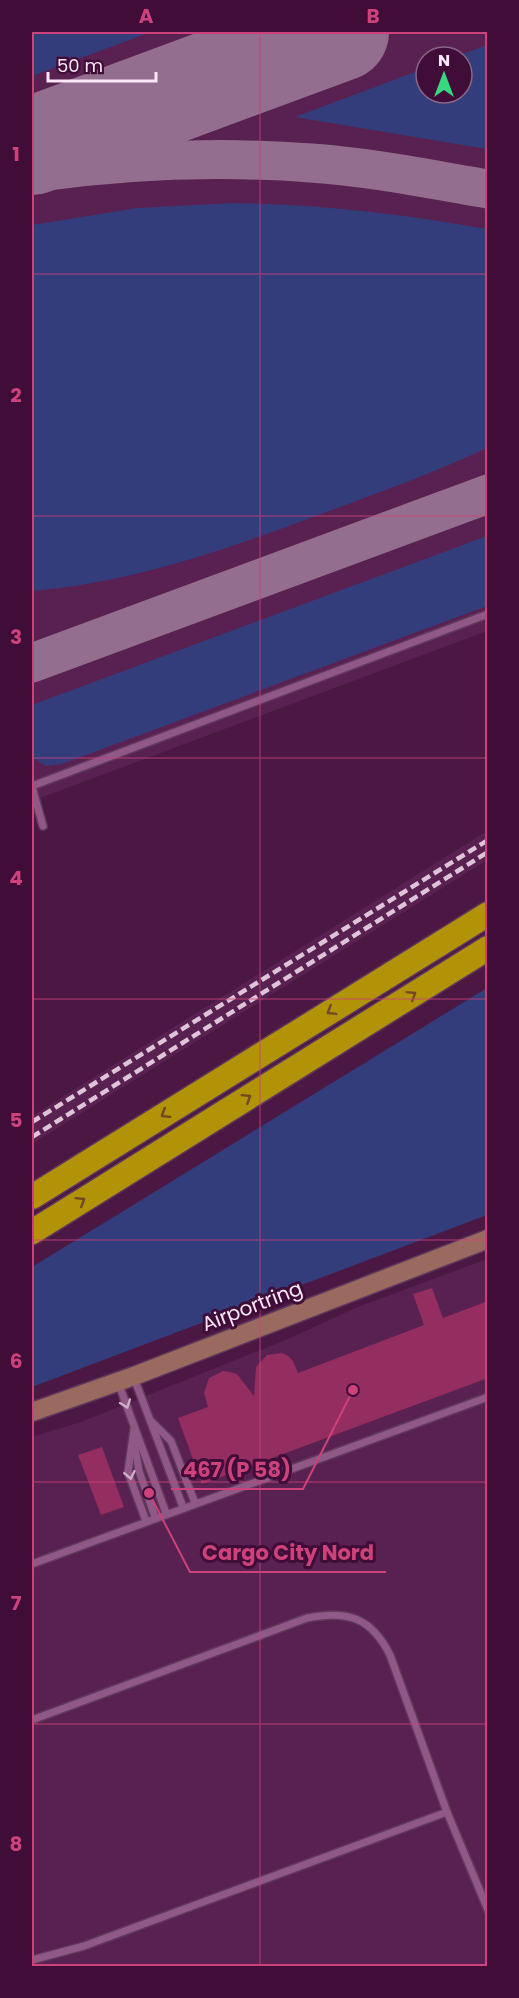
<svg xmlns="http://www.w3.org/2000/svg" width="519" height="1998" viewBox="0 0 519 1998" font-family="Poppins,sans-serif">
  <rect width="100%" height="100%" fill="#4b1844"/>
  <!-- built -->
  <g fill="#592151" fill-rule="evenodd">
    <path d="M32,32h455v599l-455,170zM426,57h36v36h-36z"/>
    <polygon points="487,831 487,860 32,1144 32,1116"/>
    <polygon points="487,1259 487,1966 32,1966 32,1437 81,1422 288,1339 358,1307"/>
  </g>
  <!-- green -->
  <g fill="#343d7c">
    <polygon points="32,32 151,32 32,76"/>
    <polygon points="487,45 487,149 295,117 426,68 426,93 462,93 462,57 455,57"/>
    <path d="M234,203c86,1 169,11 253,26v219c-56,26 -115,47 -174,69 -94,35 -181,65 -281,74v-366l106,-17z"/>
    <polygon points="487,536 487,606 62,764 46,766 32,757 32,705"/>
    <polygon points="487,988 487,1215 32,1387 32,1267"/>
  </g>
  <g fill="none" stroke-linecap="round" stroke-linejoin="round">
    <!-- taxiway -->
    <g stroke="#946e8e" stroke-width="39">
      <path d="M32,173c92,-13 185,-17 279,-10 59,4 118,16 177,26"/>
      <polyline points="32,663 488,494"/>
    </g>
    <!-- runway -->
    <polyline stroke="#946e8e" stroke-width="98" points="32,146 340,32"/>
  </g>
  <!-- building -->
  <g fill="#942d60">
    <polygon points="432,1288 443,1318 488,1301 488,1378 202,1484 178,1418 208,1407 204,1393 209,1378 223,1371 230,1372 237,1374 254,1396 256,1367 267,1355 282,1353 288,1356 293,1361 298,1373 424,1325 413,1294"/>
    <polygon points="102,1447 124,1507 101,1515 78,1455"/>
  </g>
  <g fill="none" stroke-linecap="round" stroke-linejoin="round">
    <!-- lane casing -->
    <g stroke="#60385b" stroke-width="10">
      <g id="lane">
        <polyline points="32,786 488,614"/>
        <polyline points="32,787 43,826"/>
        <polyline points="134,1378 183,1507"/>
        <polyline points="118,1382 166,1513"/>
        <polyline points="152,1422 171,1441 195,1503"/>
        <polyline points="134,1429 128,1472 146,1521"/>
        <polyline points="134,1441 139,1471 155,1517"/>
        <polyline points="32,1564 488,1397"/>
        <path d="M32,1720l275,-102c40,-8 64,-1 83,37l57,157 41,98"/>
        <polyline points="32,1960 84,1946 447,1812"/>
      </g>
    </g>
    <!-- secondary casing -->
    <g stroke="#60385b" stroke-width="21">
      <polyline id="secondary" points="32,1412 134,1376 488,1239"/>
    </g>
    <!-- highway casing -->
    <g stroke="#60385b" stroke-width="27">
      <g id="highway">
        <polyline points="32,1197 488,914"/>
        <polyline points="32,1232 488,948"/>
      </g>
    </g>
    <!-- lane -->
    <use href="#lane" stroke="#905886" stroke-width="7"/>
    <!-- secondary -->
    <use href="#secondary" stroke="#9a6a60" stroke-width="18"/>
    <!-- highway -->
    <use href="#highway" stroke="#b29307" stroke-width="24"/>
    <!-- rail -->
    <g stroke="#ddc4d8" stroke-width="4.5" stroke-dasharray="9 4.5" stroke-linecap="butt">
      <polyline points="32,1122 488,840"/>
      <polyline points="32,1137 488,852"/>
    </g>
  </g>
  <!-- one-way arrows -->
  <defs><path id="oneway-chevron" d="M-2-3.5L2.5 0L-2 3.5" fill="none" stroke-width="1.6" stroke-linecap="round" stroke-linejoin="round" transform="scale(1.5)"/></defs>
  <g stroke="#734922">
    <use href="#oneway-chevron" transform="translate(412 995) rotate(-32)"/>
    <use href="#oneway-chevron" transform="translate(331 1011) rotate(148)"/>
    <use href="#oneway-chevron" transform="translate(247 1098) rotate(-32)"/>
    <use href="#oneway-chevron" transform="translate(165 1114) rotate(148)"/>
    <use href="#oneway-chevron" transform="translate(81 1201) rotate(-32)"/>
  </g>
  <g stroke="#d0aeca">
    <use href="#oneway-chevron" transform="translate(126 1404) rotate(70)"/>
    <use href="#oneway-chevron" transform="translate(130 1475) rotate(79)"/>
  </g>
  <!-- grid -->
  <path fill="none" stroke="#cd427a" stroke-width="1.5" stroke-opacity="0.55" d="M260,32v1934M32,274h456M32,516h456M32,758h456M32,999h456M32,1240h456M32,1482h456M32,1724h456"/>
  <g text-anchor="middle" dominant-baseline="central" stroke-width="6" stroke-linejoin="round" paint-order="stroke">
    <!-- street labels -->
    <g font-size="20" fill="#fbe8f7" stroke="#400d39">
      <text transform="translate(252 1306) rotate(-21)">Airportring</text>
    </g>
  </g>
  <!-- callouts -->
  <path fill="none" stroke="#cd427a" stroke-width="2" d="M353 1390L303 1489H171M149 1493L190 1572H386"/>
  <g fill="#cd427a" stroke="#400d39" stroke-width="2">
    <circle cx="353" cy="1390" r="6"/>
    <circle cx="149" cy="1493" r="6"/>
  </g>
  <g font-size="21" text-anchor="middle" font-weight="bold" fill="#cd427a" stroke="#400d39" stroke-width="6" stroke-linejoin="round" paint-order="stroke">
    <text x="237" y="1477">467 (P 58)</text>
    <text x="288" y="1560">Cargo City Nord</text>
  </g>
  <!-- border -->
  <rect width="519" height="1998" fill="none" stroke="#400d39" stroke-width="66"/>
  <!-- north arrow -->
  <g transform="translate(444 75)"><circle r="28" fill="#400d39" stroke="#8b6585" stroke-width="1.5"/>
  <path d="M0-4.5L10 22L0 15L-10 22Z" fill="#38d880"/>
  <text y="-9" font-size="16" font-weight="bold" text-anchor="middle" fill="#fbe8f7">N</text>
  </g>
  <!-- scale -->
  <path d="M48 72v9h108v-9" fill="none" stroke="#fbe8f7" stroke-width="3"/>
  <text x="57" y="72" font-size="18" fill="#fbe8f7" stroke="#400d39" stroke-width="4.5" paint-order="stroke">50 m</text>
  <rect x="33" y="33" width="453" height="1932" fill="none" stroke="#cd427a" stroke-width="2"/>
  <g font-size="20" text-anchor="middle" font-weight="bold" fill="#cd427a">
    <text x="146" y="23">A</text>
    <text x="373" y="23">B</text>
    <text x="16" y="161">1</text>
    <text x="16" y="402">2</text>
    <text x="16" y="644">3</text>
    <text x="16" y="885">4</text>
    <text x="16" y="1127">5</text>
    <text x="16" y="1368">6</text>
    <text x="16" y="1610">7</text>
    <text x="16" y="1851">8</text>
  </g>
</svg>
